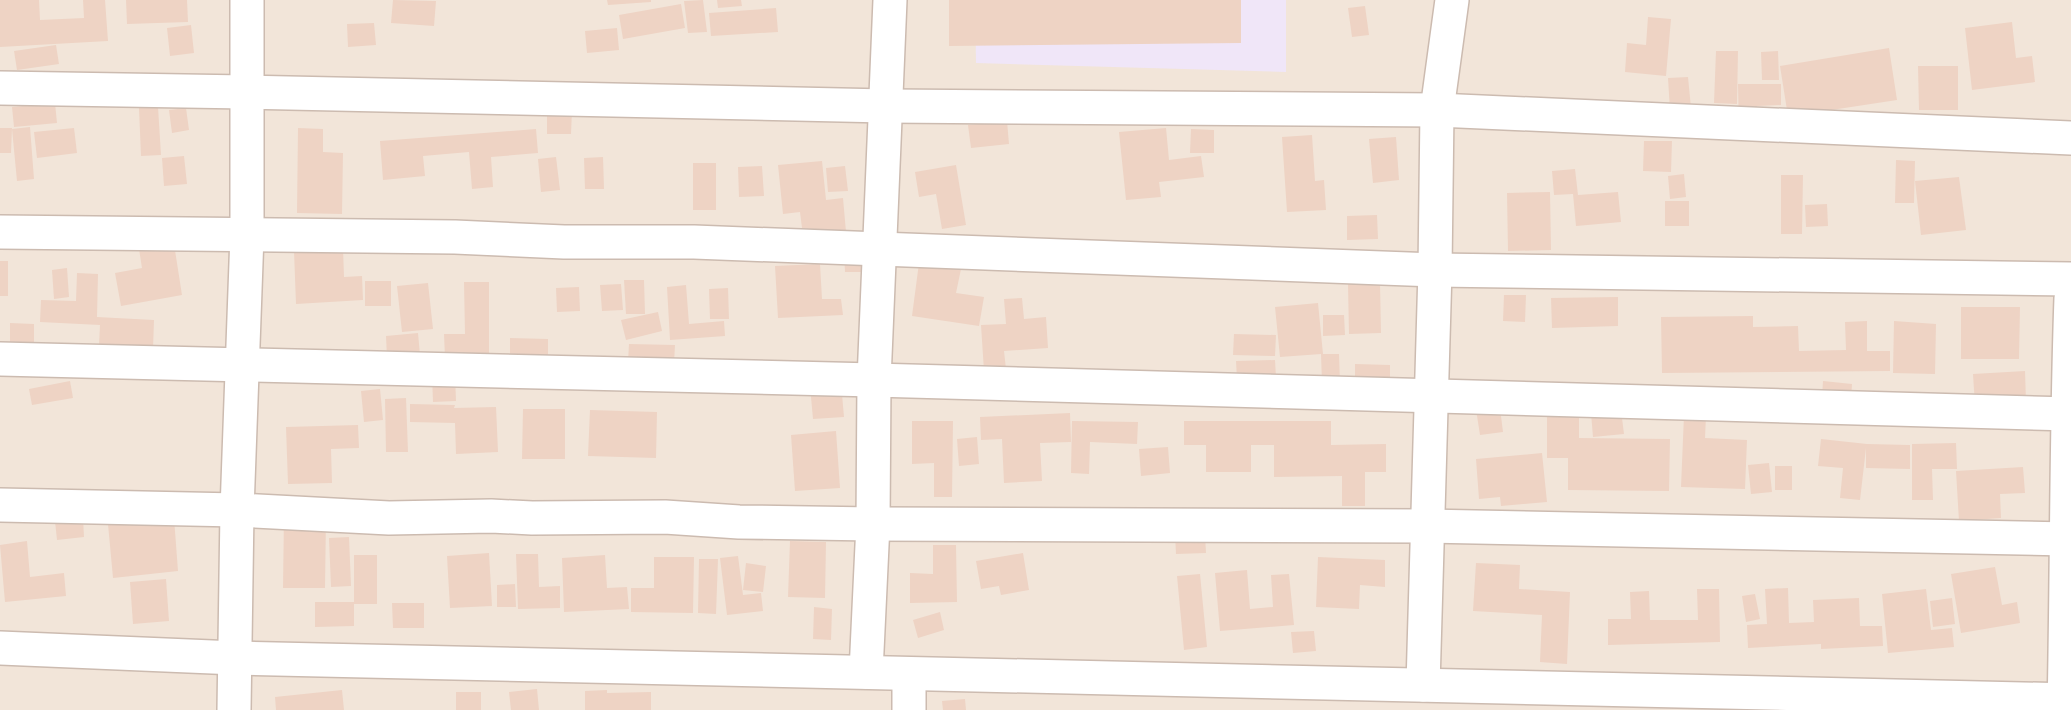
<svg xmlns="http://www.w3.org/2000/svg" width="2071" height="710" viewBox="0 0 2071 710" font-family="Manrope,sans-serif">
  <rect width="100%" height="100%" fill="#fbf4ea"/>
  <!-- residential -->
  <rect fill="#f2e5d9" x="0" y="0" width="2071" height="710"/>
  <!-- education -->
  <polygon fill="#f0e6f8" points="975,0 1286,0 1286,72 976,63"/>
  <!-- building -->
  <g fill="#eed3c4">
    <polygon points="0,0 39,0 40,20 84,18 83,0 105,0 108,41 0,47"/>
    <polygon points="126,0 187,0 188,22 127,24"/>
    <polygon points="393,0 436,1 434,26 391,23"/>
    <polygon points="607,0 651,0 651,2 608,5"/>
    <polygon points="703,0 707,32 688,33 684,1"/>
    <polygon points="717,0 741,0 742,6 718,8"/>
    <polygon points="949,0 1241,0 1241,43 949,46"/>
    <polygon points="681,4 685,28 623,39 619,15"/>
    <polygon points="1365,6 1369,35 1352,37 1348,8"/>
    <polygon points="776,8 778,32 711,36 709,13"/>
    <polygon points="1648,17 1671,19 1666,76 1625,72 1627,43 1646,45"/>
    <polygon points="2012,22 2016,58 2032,56 2035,82 1972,90 1965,28"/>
    <polygon points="374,23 376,45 348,47 347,24"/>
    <polygon points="191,25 194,53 170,56 167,28"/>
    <polygon points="617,28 619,50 587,53 585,31"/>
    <polygon points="56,45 59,64 17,70 14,51"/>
    <polygon points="1889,48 1897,100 1805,114 1790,129 1780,66"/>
    <polygon points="1716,51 1738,51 1737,104 1714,103"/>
    <polygon points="1778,51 1779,80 1762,80 1761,52"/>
    <polygon points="1918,66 1958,66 1958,110 1919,110"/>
    <polygon points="1688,77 1691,108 1670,110 1668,78"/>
    <polygon points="1738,84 1781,84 1781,105 1757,106 1757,128 1739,128"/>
    <polygon points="55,103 57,123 14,127 12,107"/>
    <polygon points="158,107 161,155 141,156 139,108"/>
    <polygon points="186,108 189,130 172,133 169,110"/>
    <polygon points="547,110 572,110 571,134 547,134"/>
    <polygon points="1007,121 1009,144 971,148 968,125"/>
    <polygon points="30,127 34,179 17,181 12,129"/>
    <polygon points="0,128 12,128 11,153 0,153"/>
    <polygon points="74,128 77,153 37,158 34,132"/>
    <polygon points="298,128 323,129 323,152 343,153 342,214 297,213"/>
    <polygon points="1166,128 1169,160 1201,156 1204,177 1159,182 1161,197 1126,200 1119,132"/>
    <polygon points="536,129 538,153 491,157 493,187 472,189 469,152 423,156 425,176 383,180 380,141"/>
    <polygon points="1191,129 1214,130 1214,153 1190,153"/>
    <polygon points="1312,135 1315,181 1324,180 1326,210 1287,212 1282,137"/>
    <polygon points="1396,137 1399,180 1373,183 1369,139"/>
    <polygon points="1644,141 1672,141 1671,172 1643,171"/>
    <polygon points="184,156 187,184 164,186 162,158"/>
    <polygon points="556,157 560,190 541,192 538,159"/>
    <polygon points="603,157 604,189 585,189 584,158"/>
    <polygon points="1896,160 1915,161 1914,203 1895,203"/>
    <polygon points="822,161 826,200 843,198 846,232 803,236 800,212 783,214 778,165"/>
    <rect x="693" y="163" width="23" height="47"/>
    <polygon points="956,165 966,225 942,229 936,194 919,197 915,172"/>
    <polygon points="762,166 764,196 739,197 738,167"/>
    <polygon points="845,166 848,191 828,192 826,168"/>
    <polygon points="1575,169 1578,195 1618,192 1621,222 1576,226 1573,194 1554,195 1552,171"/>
    <polygon points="1684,174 1686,197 1670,199 1668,176"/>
    <polygon points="1781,175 1803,175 1802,234 1781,234"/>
    <polygon points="1959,177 1966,230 1921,235 1915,181"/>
    <polygon points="1550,192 1551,250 1508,251 1507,193"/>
    <rect x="1665" y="201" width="24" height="25"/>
    <polygon points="1827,204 1828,226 1806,227 1805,205"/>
    <polygon points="1377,215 1378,239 1347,240 1347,216"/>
    <polygon points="174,244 182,295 121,306 115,273 142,268 139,249"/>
    <polygon points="343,248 344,277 362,276 363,300 296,304 294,251"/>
    <polygon points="844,249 868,249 868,272 845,272"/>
    <rect x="0" y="261" width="8" height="35"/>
    <polygon points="919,263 961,269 956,293 984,297 979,326 912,316"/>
    <polygon points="820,264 822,299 841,299 843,315 778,318 775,266"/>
    <polygon points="67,268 69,297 54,299 52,270"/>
    <polygon points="77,273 98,274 97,317 154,320 153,349 99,346 100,325 40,322 41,300 76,301"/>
    <polygon points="624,280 644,280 645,314 626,314"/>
    <rect x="365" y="281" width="26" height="25"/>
    <polygon points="464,282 489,282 489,358 445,358 444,334 465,334"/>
    <polygon points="428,283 433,329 402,332 397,286"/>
    <polygon points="621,284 623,310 602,311 600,285"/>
    <polygon points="1348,284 1380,284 1381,333 1349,334"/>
    <polygon points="686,285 689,324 724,321 725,336 670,340 667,287"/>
    <polygon points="579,287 580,311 557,312 556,288"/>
    <polygon points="728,288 729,319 710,319 709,289"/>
    <polygon points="1504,295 1526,295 1525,322 1503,321"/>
    <polygon points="1618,297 1618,326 1552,328 1551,298"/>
    <polygon points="1022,298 1024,319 1046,317 1048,348 1004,351 1006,369 984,371 981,325 1006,324 1004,299"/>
    <polygon points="1318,303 1323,354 1339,354 1340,383 1322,383 1321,354 1280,357 1275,307"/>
    <polygon points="1961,307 2020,307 2019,359 1961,359"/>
    <polygon points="658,312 662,331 626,340 621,320"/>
    <polygon points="1323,315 1344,315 1345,335 1323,336"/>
    <polygon points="1753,316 1753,327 1798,326 1799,351 1846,350 1845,322 1867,321 1867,351 1890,351 1890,371 1662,373 1661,317"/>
    <polygon points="1894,321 1936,324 1935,374 1893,373"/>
    <polygon points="10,323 34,324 34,345 10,345"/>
    <polygon points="418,333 420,355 387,358 386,336"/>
    <polygon points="1234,334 1276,335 1275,356 1233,355"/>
    <polygon points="510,338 548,339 548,361 510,361"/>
    <polygon points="629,344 675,345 674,363 628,362"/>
    <polygon points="1275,360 1276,378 1237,379 1236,361"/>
    <polygon points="1355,364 1390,365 1390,384 1355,383"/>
    <polygon points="2025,371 2026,402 1975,405 1973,374"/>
    <polygon points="455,374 456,401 433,402 432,375"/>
    <polygon points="70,381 73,398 32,405 29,389"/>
    <polygon points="1823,381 1852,384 1851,400 1822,397"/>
    <polygon points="841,383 844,417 813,419 810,386"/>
    <polygon points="380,389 383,420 364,422 361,391"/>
    <polygon points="406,398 408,452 386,452 385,399"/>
    <polygon points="1499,400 1503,432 1480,435 1475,403"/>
    <polygon points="410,404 455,405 454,408 496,407 498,452 456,454 455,423 410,422"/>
    <polygon points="523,409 565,409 565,459 522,459"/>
    <polygon points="590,410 657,412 656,458 588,456"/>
    <polygon points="1621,410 1624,434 1593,437 1591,413"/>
    <polygon points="1070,413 1071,442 1040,443 1042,481 1004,483 1002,439 981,440 980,417"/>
    <polygon points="1684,415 1706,416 1705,438 1747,440 1745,489 1681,487"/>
    <polygon points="1547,417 1579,417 1579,438 1670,439 1669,491 1568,490 1568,458 1547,458"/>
    <polygon points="912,421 953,421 952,497 934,497 934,463 912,464"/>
    <polygon points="1072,421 1138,422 1137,444 1090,442 1089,474 1071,473"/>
    <polygon points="1184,421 1331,421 1331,445 1386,444 1386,472 1365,472 1365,506 1342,506 1342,476 1274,477 1274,445 1251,445 1251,472 1206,472 1206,445 1184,445"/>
    <polygon points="358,425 359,448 331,449 332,483 288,484 286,427"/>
    <polygon points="836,431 840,488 795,491 791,435"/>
    <polygon points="977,437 979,464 959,466 957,439"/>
    <polygon points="1821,439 1867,444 1910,445 1910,469 1866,468 1866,448 1860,500 1840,498 1843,468 1818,466"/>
    <polygon points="1956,443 1957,469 1932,469 1933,500 1912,500 1912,444"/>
    <polygon points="1168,447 1170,473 1141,476 1139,449"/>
    <polygon points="1542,453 1547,502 1501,506 1500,497 1479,499 1476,459"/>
    <polygon points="1769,463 1772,492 1751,494 1748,465"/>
    <rect x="1775" y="466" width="17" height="24"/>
    <polygon points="2023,467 2025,493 2000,494 2001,518 1959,521 1956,471"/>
    <polygon points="284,515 326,516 325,588 283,588"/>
    <polygon points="83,518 84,537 57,540 55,521"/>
    <polygon points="174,518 178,571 113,578 108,524"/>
    <polygon points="1175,534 1205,534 1206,553 1176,554"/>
    <polygon points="349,537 351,586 331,587 329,538"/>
    <polygon points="27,541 30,577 64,573 66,596 5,602 0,545"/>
    <polygon points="790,541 826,542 825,598 788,597"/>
    <polygon points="933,545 956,545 957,602 910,603 910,573 933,574"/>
    <polygon points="489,553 492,606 450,608 447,556"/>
    <polygon points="1023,553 1029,590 1001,595 999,586 981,589 976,561"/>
    <polygon points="516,554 538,554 539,587 560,586 560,608 518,609"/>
    <polygon points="354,555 377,555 377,604 354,604 354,626 315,627 315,602 354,602"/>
    <polygon points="605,555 607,588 627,587 629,609 564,612 562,558"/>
    <polygon points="738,556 743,595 761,593 763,611 727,615 720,558"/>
    <polygon points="654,557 694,557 693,613 631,612 631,588 654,588"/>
    <polygon points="1318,557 1385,560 1385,587 1360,585 1359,609 1316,607"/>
    <polygon points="699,559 718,559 716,614 698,613"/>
    <polygon points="746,563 766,566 763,592 743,590"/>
    <polygon points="1476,563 1520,565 1519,589 1570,592 1567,664 1540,662 1542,615 1473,611"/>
    <polygon points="1995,567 2002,605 2017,602 2020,623 1961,633 1951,574"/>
    <polygon points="1247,570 1250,609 1273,607 1271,575 1289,574 1294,625 1220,631 1215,573"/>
    <polygon points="1200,574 1207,647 1184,650 1177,576"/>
    <polygon points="166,579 169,621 133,624 130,582"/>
    <polygon points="515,584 516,607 497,607 497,585"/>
    <polygon points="1788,588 1789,623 1814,622 1813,600 1859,598 1860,626 1882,626 1883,646 1821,649 1821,644 1748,648 1747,625 1767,624 1765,589"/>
    <polygon points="1697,589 1719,589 1720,642 1608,645 1608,619 1631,619 1630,592 1649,591 1650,620 1698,620"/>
    <polygon points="1926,589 1931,630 1952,628 1954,647 1888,653 1882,594"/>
    <polygon points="1755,594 1760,619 1746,622 1742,596"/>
    <polygon points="1952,598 1955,624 1933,627 1930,601"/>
    <polygon points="392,603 424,603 424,628 393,628"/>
    <polygon points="814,607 832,609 831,640 813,639"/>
    <polygon points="940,612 944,630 918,638 913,620"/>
    <polygon points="1314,631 1316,651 1293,653 1291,632"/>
    <polygon points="537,689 539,710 511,710 509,692"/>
    <polygon points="342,690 344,710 276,710 275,697"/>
    <polygon points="607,690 607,693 651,692 651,710 585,710 585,691"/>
    <rect x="456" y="692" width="25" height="18"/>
    <polygon points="965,699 966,710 943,710 942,701"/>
  </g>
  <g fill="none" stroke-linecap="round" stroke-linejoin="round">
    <!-- minor casing -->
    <g stroke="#ccbbb0" stroke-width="36">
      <g id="minor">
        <polyline points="0,88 246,92 886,106 1437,110 2071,138"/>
        <polyline points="0,232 455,237 564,242 694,242 1435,270 2071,279"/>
        <polyline points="0,359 874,380 2071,414"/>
        <polyline points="0,505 237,510 389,518 491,516 532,518 665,517 739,522 873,524 1426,526 2068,539"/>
        <polyline points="0,648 236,658 2071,700"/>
        <polyline points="866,672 873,524 874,380 890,0"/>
        <polyline points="1423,685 1435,270 1437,110 1452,0"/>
        <polyline points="234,710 237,510 247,235 247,0"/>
        <polyline points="909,710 909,674"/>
        <path d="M2064,710c3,-137 2,-275 7,-412"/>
      </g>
    </g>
    <!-- minor -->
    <use href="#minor" stroke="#fff" stroke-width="33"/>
  </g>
</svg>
